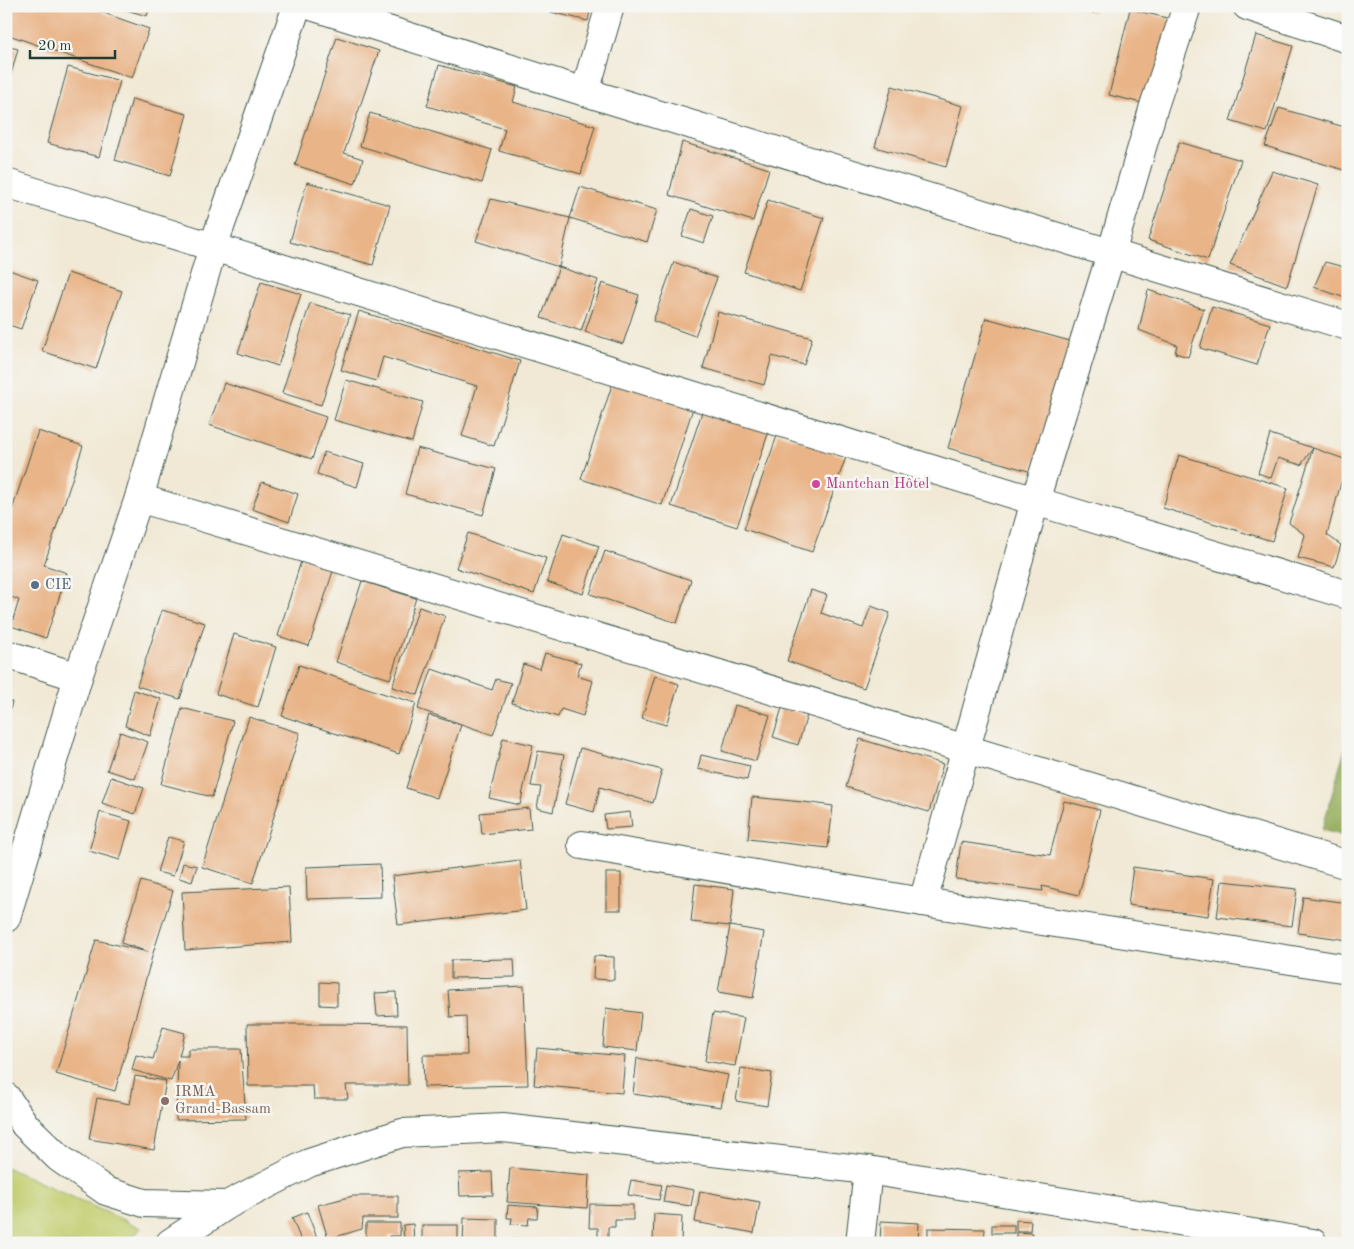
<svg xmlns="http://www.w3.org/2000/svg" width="1354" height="1249" viewBox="0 0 1354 1249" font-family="'Old Standard TT',serif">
  <rect width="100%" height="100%" fill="#f6f6f2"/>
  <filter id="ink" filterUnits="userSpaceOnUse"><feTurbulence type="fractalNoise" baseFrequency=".02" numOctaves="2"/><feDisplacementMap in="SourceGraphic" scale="10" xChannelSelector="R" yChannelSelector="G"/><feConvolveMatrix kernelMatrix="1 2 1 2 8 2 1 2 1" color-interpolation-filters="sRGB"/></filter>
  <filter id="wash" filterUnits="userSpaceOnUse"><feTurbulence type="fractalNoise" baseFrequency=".0096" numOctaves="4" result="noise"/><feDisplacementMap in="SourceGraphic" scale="20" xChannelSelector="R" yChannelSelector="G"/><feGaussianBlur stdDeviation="1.12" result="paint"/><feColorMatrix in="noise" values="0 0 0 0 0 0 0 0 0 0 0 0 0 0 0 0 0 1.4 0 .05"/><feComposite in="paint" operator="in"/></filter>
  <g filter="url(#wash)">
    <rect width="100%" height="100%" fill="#f1e9d5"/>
    <!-- green -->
    <polygon fill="#c2ce70" stroke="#708652" points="6,1167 141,1228 128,1243 6,1243"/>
    <!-- forest -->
    <polygon fill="#99b162" stroke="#5c774b" points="1348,738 1348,837 1322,830"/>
    <g id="blocks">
      <!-- building -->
      <g fill="#e9b487">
        <polygon points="6,6 84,6 149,29 132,78 6,34"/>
        <polygon points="113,6 150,6 147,16"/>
        <polygon points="552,6 591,6 588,21 551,12"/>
        <polygon points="1073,6 1096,6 1094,13"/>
        <polygon points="1130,9 1175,20 1154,106 1109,95"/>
        <polygon points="1256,35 1293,46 1267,132 1230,121"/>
        <polygon points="337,37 379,51 344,153 363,159 355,184 295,165"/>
        <polygon points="6,46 18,49 7,89 6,89"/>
        <polygon points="439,65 517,87 513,102 595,126 581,174 499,151 505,129 427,106"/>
        <polygon points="68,67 120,81 99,157 47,143"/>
        <polygon points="892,86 963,106 946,167 875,147"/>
        <polygon points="132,99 187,114 170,176 115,160"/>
        <polygon points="1279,108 1348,128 1347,171 1265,146"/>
        <polygon points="370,113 492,150 482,183 360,146"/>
        <polygon points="682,142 769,169 753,221 669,195"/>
        <polygon points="1179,142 1241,160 1208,260 1148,240"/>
        <polygon points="1272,171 1318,185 1287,286 1230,265"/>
        <polygon points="307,182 390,205 373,265 290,242"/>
        <polygon points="580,187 657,210 647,242 570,218"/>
        <polygon points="491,199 570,218 559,267 598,280 581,331 541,318 559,267 476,241"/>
        <polygon points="768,200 824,218 800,291 744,272"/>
        <polygon points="691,209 713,216 704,243 682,236"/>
        <polygon points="674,262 717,278 695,336 653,321"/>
        <polygon points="1325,262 1348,268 1348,299 1314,287"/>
        <polygon points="6,269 38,280 21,329 6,324"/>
        <polygon points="68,273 122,291 96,369 42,351"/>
        <polygon points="261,282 301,294 278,366 238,353"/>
        <polygon points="602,283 639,295 623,344 585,332"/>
        <polygon points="1148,290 1204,309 1188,357 1175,353 1177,345 1139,330"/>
        <polygon points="310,303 350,315 321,405 282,393"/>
        <polygon points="1212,307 1270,324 1257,365 1200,348"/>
        <polygon points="359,311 520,361 494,446 462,436 477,386 383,357 376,381 341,370"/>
        <polygon points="718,312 812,338 804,365 772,356 764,385 703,368"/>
        <polygon points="986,318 1070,341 1032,472 948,448"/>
        <polygon points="614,379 694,405 662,505 581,479"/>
        <polygon points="346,380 423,402 412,442 334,420"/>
        <polygon points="224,383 326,417 312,459 209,425"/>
        <polygon points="703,409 769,431 737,527 671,506"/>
        <polygon points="38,431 83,446 44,565 67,573 46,638 11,626 19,600 6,595 6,528"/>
        <polygon points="778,433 846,457 812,552 744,529"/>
        <polygon points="1270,434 1313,448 1301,465 1278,458 1271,478 1258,473"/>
        <polygon points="417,448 496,469 483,515 405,494"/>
        <polygon points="1313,448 1347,460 1327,535 1341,545 1334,567 1298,558 1305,535 1289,523"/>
        <polygon points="324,452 364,464 357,487 317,474"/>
        <polygon points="1179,455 1288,488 1272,541 1163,508"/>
        <polygon points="262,482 298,494 289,522 252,509"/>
        <polygon points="468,533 546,558 534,594 456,568"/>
        <polygon points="563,534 599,546 583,594 547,582"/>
        <polygon points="605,551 691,580 677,623 590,594"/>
        <polygon points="302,558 334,568 309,646 278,636"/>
        <polygon points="362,581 416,598 390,679 336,662"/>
        <polygon points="811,590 827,595 821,613 863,628 871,606 890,613 864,688 787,661"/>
        <polygon points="419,607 445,616 418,695 392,687"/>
        <polygon points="162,610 205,623 180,699 137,686"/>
        <polygon points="234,634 276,647 258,707 216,694"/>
        <polygon points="545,653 581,663 577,676 593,681 583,716 561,709 558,717 512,703 523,664 540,669"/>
        <polygon points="299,665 385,694 416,703 399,754 282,716"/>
        <polygon points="432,669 492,690 496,679 511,683 493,735 418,709"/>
        <polygon points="655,676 679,684 666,725 642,718"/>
        <polygon points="134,690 161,699 150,736 125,726"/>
        <polygon points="6,700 12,702 7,721 6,721"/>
        <polygon points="735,705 770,715 756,761 722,751"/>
        <polygon points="182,708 233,721 212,797 161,784"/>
        <polygon points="782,708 807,715 798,745 773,737"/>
        <polygon points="429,715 461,725 437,798 406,788"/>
        <polygon points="249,717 300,733 253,883 202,867"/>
        <polygon points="120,732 148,742 135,779 107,770"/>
        <polygon points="503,738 533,745 520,805 489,798"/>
        <polygon points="860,739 943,764 929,812 846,787"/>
        <polygon points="580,748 662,770 653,803 600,787 594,812 565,804"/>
        <polygon points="538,751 564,755 553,812 537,808 541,787 531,786"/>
        <polygon points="701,755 750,766 747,780 698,769"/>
        <polygon points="111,777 144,788 135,814 102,803"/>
        <polygon points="752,797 812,803 833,806 828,848 748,839"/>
        <polygon points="1064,801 1100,810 1079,895 1042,886 1043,891 956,879 961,842 1050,855"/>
        <polygon points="529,808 531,829 482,834 480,813"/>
        <polygon points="100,812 131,821 120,860 89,851"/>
        <polygon points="630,812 632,827 606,829 604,815"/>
        <polygon points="168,837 184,841 173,876 157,872"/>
        <polygon points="520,860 526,910 398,925 392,876"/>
        <polygon points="183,863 197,866 192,882 179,878"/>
        <polygon points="380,864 381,897 307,899 306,867"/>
        <polygon points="1133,867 1214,879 1208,916 1128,905"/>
        <rect x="606" y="873" width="15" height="37"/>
        <polygon points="141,881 173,891 153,953 115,1091 56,1074 96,940 148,952 121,943"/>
        <polygon points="1222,881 1297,889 1292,926 1217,917"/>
        <polygon points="695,884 734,889 730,926 691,922"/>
        <polygon points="289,887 292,942 185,950 182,892"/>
        <polygon points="1303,897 1348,903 1348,940 1298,933"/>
        <polygon points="730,926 764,932 753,998 718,992"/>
        <polygon points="594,956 614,957 614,980 593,979"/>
        <polygon points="514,959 515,977 451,978 451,960"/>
        <polygon points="320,982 337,983 337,1006 320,1005"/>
        <polygon points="524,986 528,1085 424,1087 423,1055 467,1055 466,1016 450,1017 448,990"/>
        <polygon points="396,992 397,1015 377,1016 375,993"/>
        <polygon points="606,1008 641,1013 637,1051 603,1047"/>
        <polygon points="713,1013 744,1018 735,1066 705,1061"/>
        <polygon points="247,1024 334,1024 407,1025 408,1085 346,1085 348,1099 314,1099 313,1086 248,1086"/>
        <polygon points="163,1027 185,1033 179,1056 188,1056 188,1049 241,1049 246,1119 176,1120 178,1060 171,1081 132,1070 136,1055 153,1059"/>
        <polygon points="537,1048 625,1056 622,1093 534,1085"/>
        <polygon points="637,1058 728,1075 721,1107 633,1094"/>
        <polygon points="741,1068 772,1073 767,1106 736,1101"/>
        <polygon points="135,1076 166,1081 154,1150 89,1139 97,1098 130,1104"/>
        <polygon points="510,1168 589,1175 587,1208 507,1202"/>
        <polygon points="492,1172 493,1195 460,1196 459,1173"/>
        <polygon points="631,1180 662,1185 659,1200 628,1195"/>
        <polygon points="666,1185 694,1190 691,1206 663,1202"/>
        <polygon points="700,1191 760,1202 754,1233 695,1222"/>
        <polygon points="353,1196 398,1196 398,1218 363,1218 362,1229 328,1239 318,1205"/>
        <polygon points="590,1204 633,1205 633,1220 615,1220 615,1227 608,1227 608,1241 598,1241 598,1228 589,1228"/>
        <polygon points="508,1205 538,1207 537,1218 529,1218 528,1225 511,1224 512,1218 507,1218"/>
        <polygon points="307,1212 319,1243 302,1243 292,1218"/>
        <polygon points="654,1214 682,1216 681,1243 653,1242"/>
        <polygon points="464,1218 498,1219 498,1243 463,1243"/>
        <polygon points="1016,1220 1031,1221 1030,1231 1016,1231"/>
        <polygon points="881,1221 919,1223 918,1243 880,1243"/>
        <polygon points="366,1223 400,1223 400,1236 389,1236 389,1243 366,1243"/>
        <polygon points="413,1224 414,1243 392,1243 392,1240 404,1239 403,1225"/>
        <rect x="422" y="1225" width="36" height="18"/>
        <rect x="992" y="1225" width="22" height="8"/>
        <polygon points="928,1228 985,1229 984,1243 928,1243"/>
        <polygon points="1016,1232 1032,1233 1031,1242 1016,1242"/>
        <rect x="513" y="1239" width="30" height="4"/>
      </g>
    </g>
  </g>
  <g filter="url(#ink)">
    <use href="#blocks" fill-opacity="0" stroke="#3e574c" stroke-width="1"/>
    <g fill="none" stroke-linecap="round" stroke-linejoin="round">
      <!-- minor casing -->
      <g stroke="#3e574c" stroke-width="30">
        <g id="minor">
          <polyline points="311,6 585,92 1348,326"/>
          <polyline points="1247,6 1348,39"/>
          <polyline points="585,92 610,6"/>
          <polyline points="6,183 1035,501 1348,595"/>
          <polyline points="139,498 1348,865"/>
          <polyline points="6,654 78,677"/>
          <polyline points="582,845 923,902 1348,969"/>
          <polyline points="923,902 1035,501 1111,254 1154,106 1187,6"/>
          <polyline points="6,918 78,677 139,498 213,247 297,6"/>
          <polyline points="6,1097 25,1125 59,1158 106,1191 144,1203 227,1205"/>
          <polyline points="170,1243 227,1205 309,1163 402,1133 503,1128 868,1170 1313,1243"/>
          <polyline points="860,1243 868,1170"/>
        </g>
      </g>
      <!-- minor -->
      <use href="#minor" stroke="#fff" stroke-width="28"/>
    </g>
  </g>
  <!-- markers -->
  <circle fill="#d1479c" stroke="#f6f6f2" stroke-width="2" cx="816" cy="484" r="5"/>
  <circle fill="#5c6f8a" stroke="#f6f6f2" stroke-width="2" cx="35" cy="585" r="5"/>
  <circle fill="#8d6e63" stroke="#f6f6f2" stroke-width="2" cx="165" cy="1101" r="5"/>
  <g text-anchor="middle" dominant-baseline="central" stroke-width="5" stroke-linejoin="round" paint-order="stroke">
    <!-- hotel labels -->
    <g font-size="15" fill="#b23c85" stroke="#f6f6f2" text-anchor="start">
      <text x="826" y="484">Mantchan Hôtel</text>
    </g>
    <!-- service labels -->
    <g font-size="15" fill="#4e5e75" stroke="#f6f6f2" text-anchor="start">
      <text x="45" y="585">CIE</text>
    </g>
    <!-- education labels -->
    <g font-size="15" fill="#785e54" stroke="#f6f6f2" text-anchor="start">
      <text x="175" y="1092">IRMA<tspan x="175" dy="17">Grand-Bassam</tspan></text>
    </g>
  </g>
  <!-- margin -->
  <rect width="1354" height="1249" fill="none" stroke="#f6f6f2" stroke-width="25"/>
  <!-- scale -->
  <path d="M30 50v8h85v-8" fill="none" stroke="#1f3d34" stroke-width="2.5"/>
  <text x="38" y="50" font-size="15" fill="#1f3d34" stroke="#f6f6f2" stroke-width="4" paint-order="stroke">20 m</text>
</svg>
